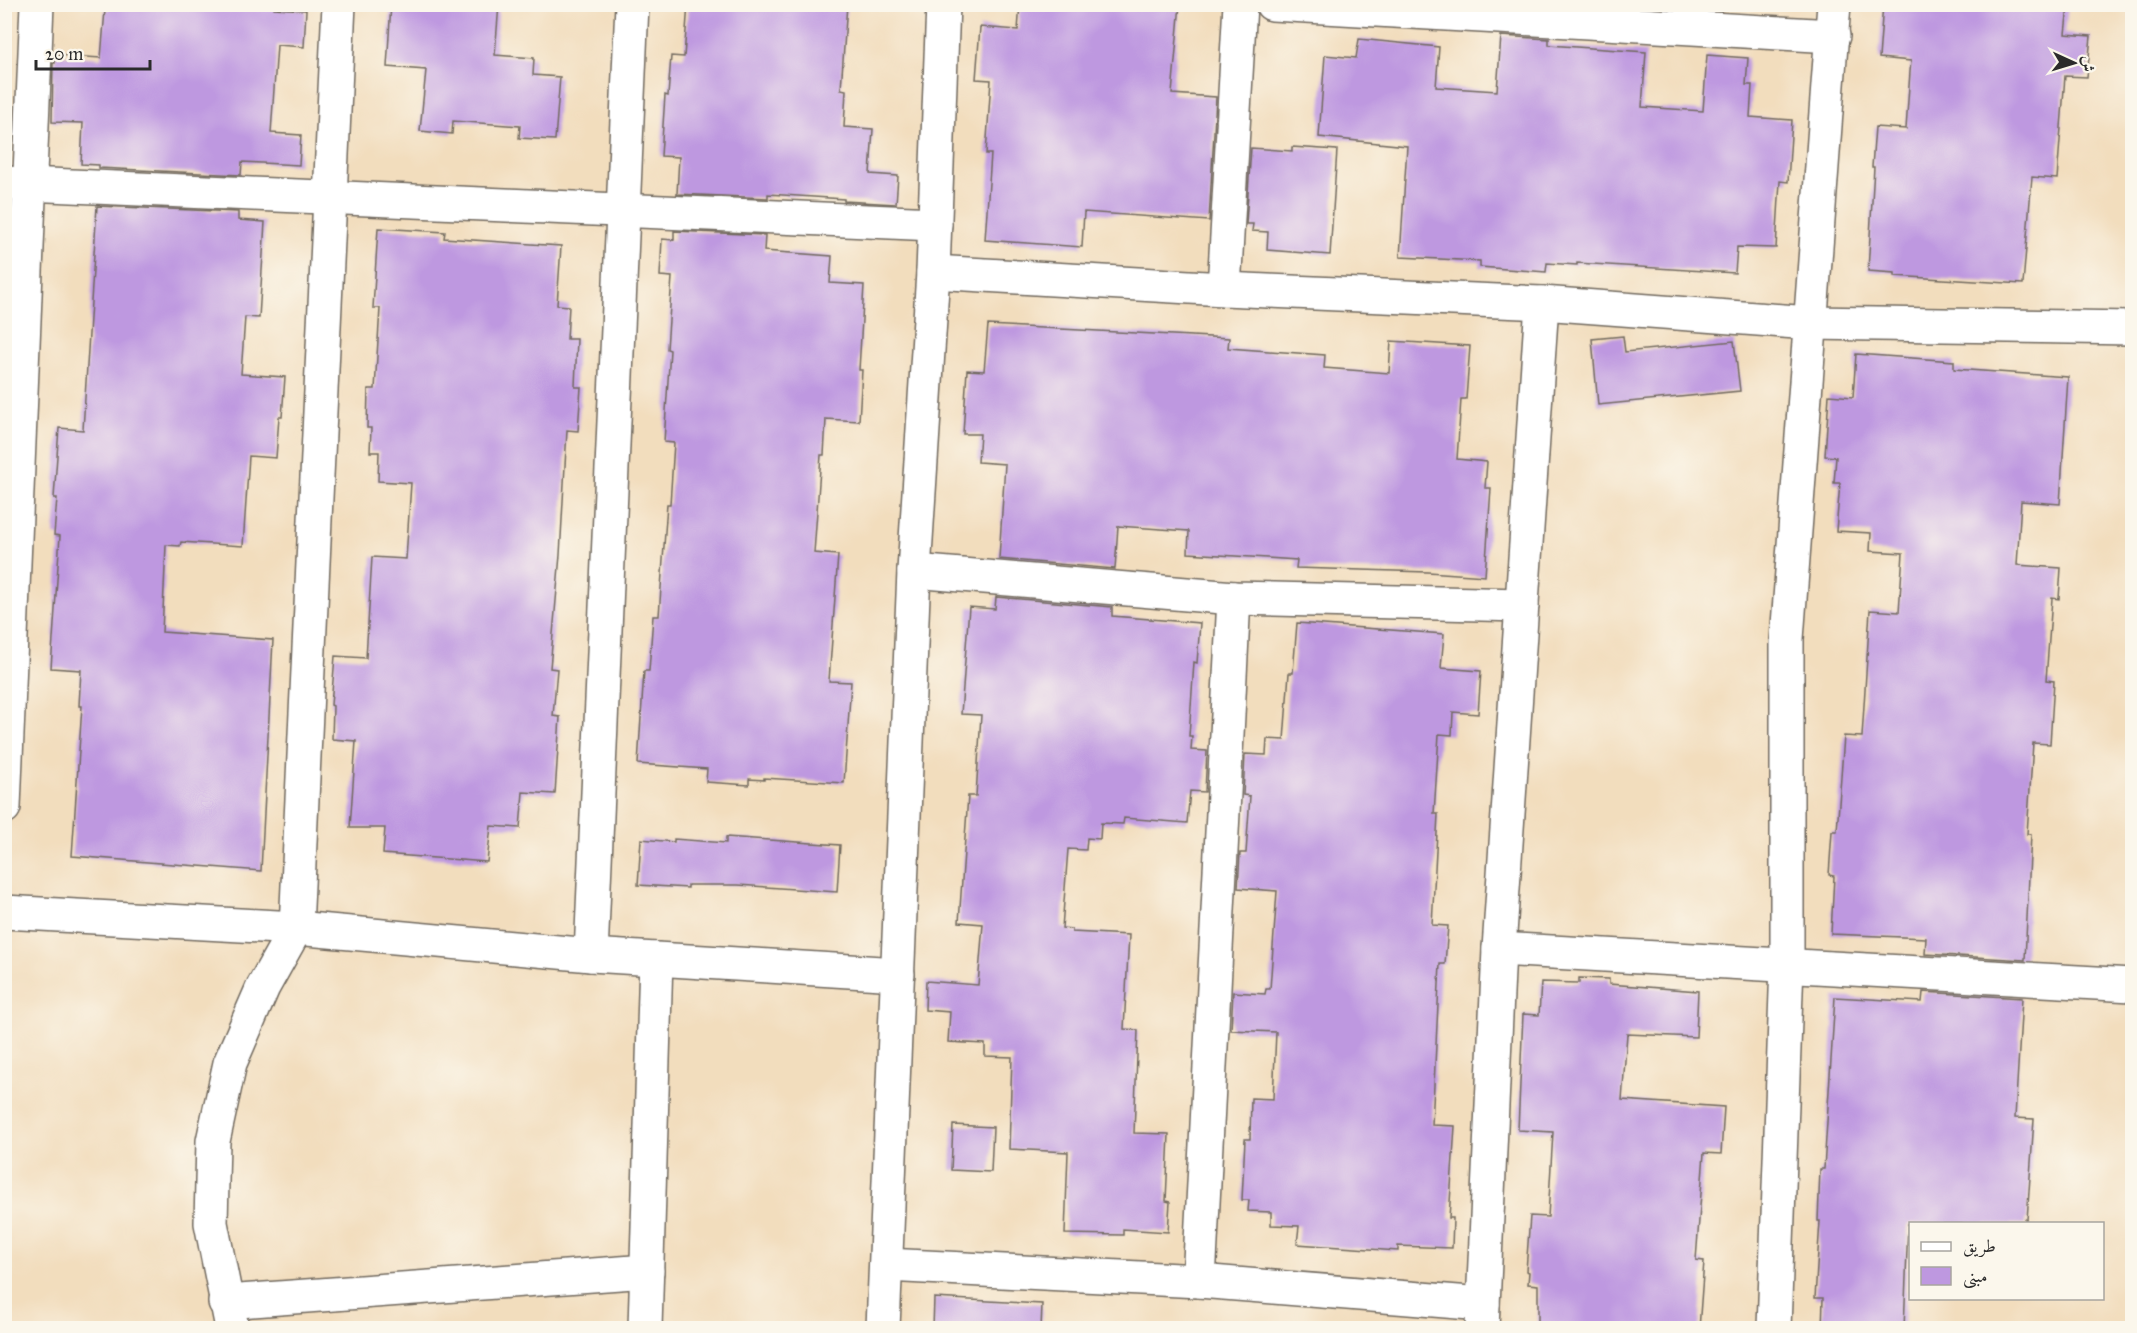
<svg xmlns="http://www.w3.org/2000/svg" width="2137" height="1333" viewBox="0 0 2137 1333" font-family="'IM FELL Great Primer',Amiri,serif">
  <rect width="100%" height="100%" fill="#fbf7ec"/>
  <filter id="ink" filterUnits="userSpaceOnUse"><feTurbulence type="fractalNoise" baseFrequency=".0167" numOctaves="2"/><feDisplacementMap in="SourceGraphic" scale="12" xChannelSelector="R" yChannelSelector="G"/><feConvolveMatrix kernelMatrix="1 2 1 2 8 2 1 2 1" color-interpolation-filters="sRGB"/></filter>
  <filter id="wash" filterUnits="userSpaceOnUse"><feTurbulence type="fractalNoise" baseFrequency=".008" numOctaves="4" result="noise"/><feDisplacementMap in="SourceGraphic" scale="24" xChannelSelector="R" yChannelSelector="G"/><feGaussianBlur stdDeviation="1.35" result="paint"/><feColorMatrix in="noise" values="0 0 0 0 0 0 0 0 0 0 0 0 0 0 0 0 0 1.4 0 .05"/><feComposite in="paint" operator="in"/></filter>
  <g filter="url(#wash)">
    <rect width="100%" height="100%" fill="#f2ddbd"/>
    <g id="blocks">
      <!-- building -->
      <g fill="#be98e0">
        <polygon points="109,4 274,4 274,8 306,10 304,47 277,45 271,133 301,135 299,165 242,162 241,175 99,168 99,165 81,164 83,123 52,122 53,63 55,63 56,55 101,58 105,10 108,10"/>
        <polygon points="391,4 499,4 495,55 534,58 533,75 560,77 555,140 519,138 520,126 453,121 452,134 420,131 426,70 387,67"/>
        <polygon points="688,4 847,4 841,89 846,90 844,127 873,129 870,174 898,176 896,204 844,201 844,199 768,194 768,198 677,194 679,157 661,156 665,95 668,96 671,56 684,57"/>
        <polygon points="1020,4 1180,4 1172,94 1216,97 1209,221 1084,212 1082,247 985,240 991,154 986,154 991,80 976,79 980,27 1018,30"/>
        <polygon points="1883,4 2068,6 2065,34 2091,36 2087,77 2065,76 2057,179 2032,177 2023,284 1895,276 1895,273 1868,271 1874,167 1872,167 1875,127 1906,129 1910,72 1911,61 1879,58"/>
        <polygon points="1501,36 1549,39 1549,45 1646,52 1642,107 1703,111 1707,55 1748,58 1746,85 1752,85 1750,117 1792,120 1788,182 1780,181 1776,248 1737,247 1735,273 1577,263 1577,265 1547,263 1546,272 1480,267 1480,261 1400,257 1407,146 1319,137 1325,55 1356,58 1359,39 1439,47 1436,87 1497,91"/>
        <polygon points="1292,147 1337,150 1330,255 1267,250 1268,232 1252,231 1253,224 1246,224 1251,148 1292,151"/>
        <polygon points="97,206 238,212 238,220 265,222 259,318 245,317 241,374 285,377 282,417 279,417 276,458 249,456 243,546 181,542 180,546 166,545 162,632 273,640 261,871 72,856 82,706 79,706 81,670 51,668 60,536 54,535 57,498 54,498 59,428 83,430"/>
        <polygon points="378,228 445,232 444,238 561,246 557,305 569,306 567,339 577,339 575,387 581,387 578,431 567,430 560,555 550,668 557,669 553,716 560,717 555,794 523,792 520,828 491,826 487,862 383,854 385,828 350,828 356,741 332,739 333,706 331,705 335,656 366,658 372,557 406,559 411,483 378,481 379,452 370,452 371,428 367,428 368,389 375,389 380,308 373,308"/>
        <polygon points="674,231 765,235 764,251 832,256 830,283 864,285 859,370 862,370 859,421 826,419 824,455 821,455 814,553 838,555 829,681 851,682 844,783 764,778 764,780 749,779 749,785 706,782 707,769 638,764 644,671 649,671 653,616 659,616 667,504 670,504 674,443 664,442 670,350 667,349 672,277 660,276 662,239 674,240"/>
        <polygon points="988,325 1229,338 1228,348 1325,355 1324,368 1389,373 1391,341 1470,346 1466,399 1461,399 1457,459 1487,462 1485,488 1491,488 1485,576 1428,572 1296,568 1297,560 1188,553 1189,531 1118,526 1115,569 999,559 1005,464 978,462 980,434 963,434 967,370 984,371"/>
        <polygon points="1623,336 1625,352 1734,341 1740,391 1598,405 1592,339"/>
        <polygon points="1856,354 1954,361 1954,369 2068,377 2060,504 2021,501 2017,565 2061,568 2059,599 2052,598 2046,680 2054,681 2050,744 2033,743 2027,834 2031,834 2025,960 1925,954 1926,938 1831,934 1834,876 1829,875 1832,831 1837,831 1844,736 1862,737 1870,610 1899,612 1903,553 1870,551 1871,533 1836,531 1840,483 1834,483 1836,457 1825,456 1829,395 1853,397"/>
        <polygon points="996,597 1112,607 1112,616 1200,623 1197,663 1194,662 1189,736 1192,736 1191,750 1207,751 1205,792 1190,791 1187,823 1124,818 1123,824 1101,823 1100,839 1087,838 1086,850 1068,849 1062,928 1072,929 1072,932 1129,935 1124,1029 1138,1030 1134,1133 1169,1134 1166,1201 1170,1202 1168,1232 1123,1229 1123,1235 1065,1234 1068,1152 1009,1149 1012,1057 985,1056 985,1044 948,1042 950,1012 925,1010 926,981 978,985 983,924 959,922 968,796 976,796 981,715 961,714 969,607 995,609"/>
        <polygon points="1297,623 1444,634 1441,668 1481,671 1478,714 1453,712 1452,735 1439,734 1434,814 1438,814 1432,925 1448,926 1445,964 1440,964 1432,1125 1455,1126 1449,1218 1453,1218 1452,1248 1398,1246 1398,1251 1297,1244 1299,1226 1271,1225 1271,1212 1248,1211 1249,1200 1242,1200 1245,1139 1250,1139 1251,1098 1273,1099 1276,1032 1231,1030 1233,992 1265,994 1266,989 1270,989 1277,891 1238,888 1240,853 1246,853 1250,796 1243,795 1245,754 1266,755 1267,739 1284,740 1289,673 1293,673"/>
        <polygon points="726,837 840,845 837,892 738,885 688,885 688,888 638,885 641,839 674,842 674,839 726,843"/>
        <polygon points="1579,978 1609,979 1609,984 1698,991 1696,1037 1627,1034 1622,1100 1724,1107 1721,1154 1704,1153 1696,1260 1704,1261 1699,1329 1538,1329 1538,1285 1528,1284 1529,1272 1526,1271 1530,1216 1548,1217 1553,1132 1518,1130 1523,1014 1539,1015 1541,982 1579,983"/>
        <polygon points="1923,992 2022,998 2015,1118 2034,1119 2027,1220 2025,1219 2025,1224 1908,1224 1904,1329 1822,1329 1823,1298 1815,1298 1820,1221 1818,1221 1820,1169 1824,1169 1835,997 1922,1002"/>
        <polygon points="953,1125 993,1127 991,1172 951,1170"/>
        <polygon points="934,1298 1042,1304 1041,1329 933,1329"/>
      </g>
    </g>
  </g>
  <g filter="url(#ink)">
    <use href="#blocks" fill-opacity="0" stroke="#71695e" stroke-width="1.5"/>
    <g fill="none" stroke-linecap="round" stroke-linejoin="round">
      <!-- minor casing -->
      <g stroke="#71695e" stroke-width="36">
        <g id="minor">
          <polyline points="1272,4 1833,36"/>
          <polyline points="4,183 935,224"/>
          <polyline points="933,272 1224,289 1542,303 1810,323 2132,328"/>
          <polyline points="1224,289 1240,4"/>
          <polyline points="914,571 1234,598 1522,605"/>
          <polyline points="4,807 37,4"/>
          <polyline points="4,912 296,928 591,955 898,974"/>
          <polyline points="1499,949 2132,985"/>
          <polyline points="591,955 632,4"/>
          <polyline points="886,1265 1199,1281 1483,1304"/>
          <polyline points="1199,1281 1234,598"/>
          <polyline points="225,1302 647,1271"/>
          <polyline points="232,1328 211,1223 213,1141 230,1063 263,987 296,928 339,4"/>
          <polyline points="645,1328 656,959"/>
          <polyline points="883,1328 914,571 933,272 943,4"/>
          <polyline points="1482,1328 1499,949 1542,303"/>
          <polyline points="1774,1328 1787,964 1787,639 1834,4"/>
        </g>
      </g>
      <!-- minor -->
      <use href="#minor" stroke="#fff" stroke-width="33"/>
    </g>
  </g>
  <!-- margin -->
  <rect width="2137" height="1333" fill="none" stroke="#fbf7ec" stroke-width="24"/>
  <!-- legend -->
  <rect x="1909" y="1222" width="195" height="78" fill="#fbf7ec" stroke="#a8a59f" stroke-width="1.5"/>
  <rect x="1921" y="1242" width="30" height="9" fill="#ffffff" stroke="#a8a59f" stroke-width="1.5"/>
  <text x="1963" y="1252" font-size="18" fill="#2b2b2b">طريق</text>
  <rect x="1921" y="1267" width="30" height="18" fill="#be98e0" stroke="#a8a59f" stroke-width="1.5"/>
  <text x="1963" y="1282" font-size="18" fill="#2b2b2b">مبنى</text>
  <!-- north arrow -->
  <g transform="translate(2074 63) rotate(94)" stroke="#fbf7ec" stroke-width="4.5" paint-order="stroke">
  <path d="M0-4.5L10 22L0 15L-10 22Z" fill="#2b2b2b"/>
  <text y="-9" font-size="16" font-weight="bold" text-anchor="middle" fill="#2b2b2b">ش</text>
  </g>
  <!-- scale -->
  <path d="M36 60v9h114v-9" fill="none" stroke="#2b2b2b" stroke-width="3"/>
  <text x="45" y="60" font-size="18" fill="#2b2b2b" stroke="#fbf7ec" stroke-width="4.5" paint-order="stroke">20 m</text>
</svg>
